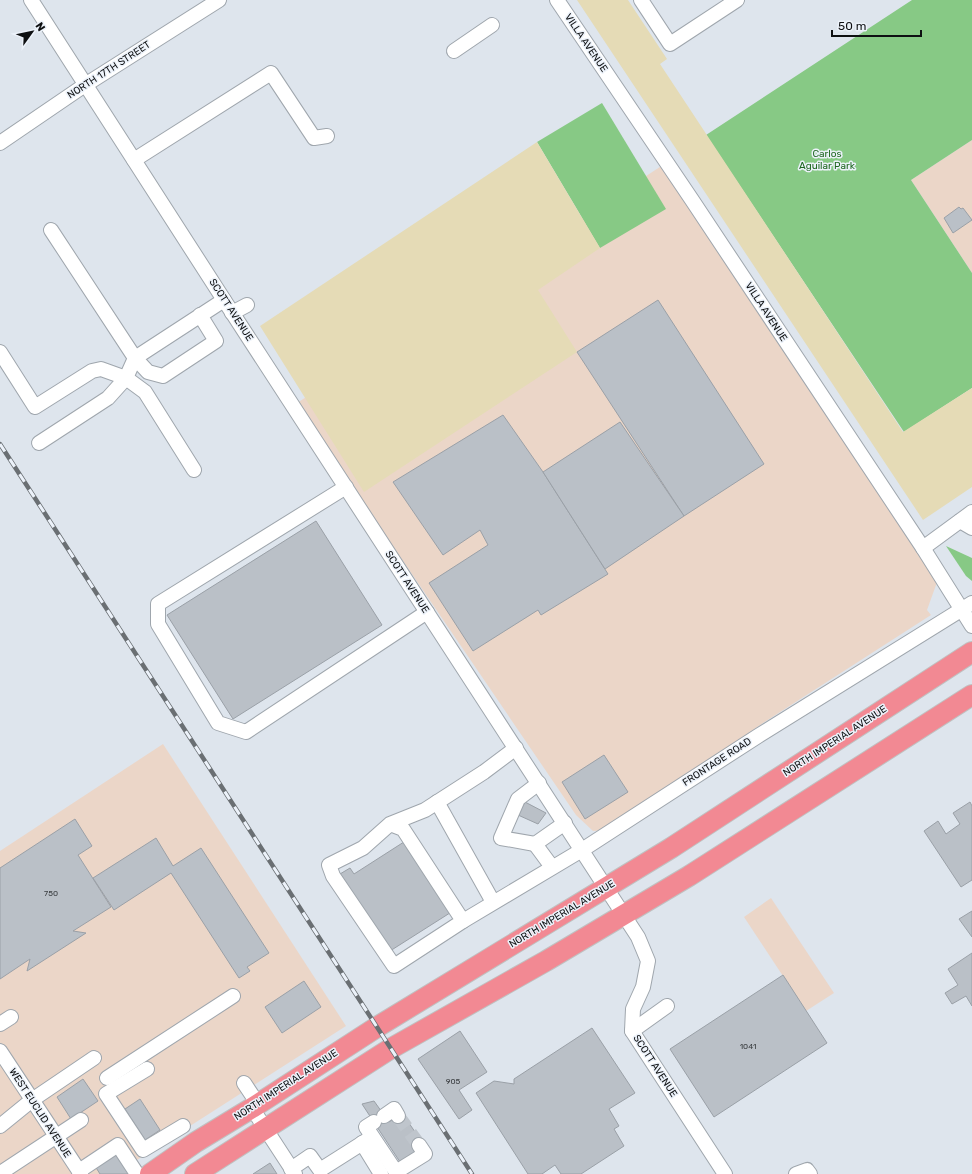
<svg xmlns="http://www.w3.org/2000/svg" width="972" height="1174" viewBox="0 0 972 1174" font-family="Rubik,sans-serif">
  <rect width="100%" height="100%" fill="#dee5ed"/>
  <!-- commercial -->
  <g fill="#ebd6c8">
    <polygon points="972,140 972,273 911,180"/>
    <polygon points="663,165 940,574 927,610 931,615 763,723 608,830 593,831 576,815 356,492 297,403"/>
    <polygon points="163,744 346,1026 115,1174 0,1174 0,851"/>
    <polygon points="771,898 834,993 806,1011 744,917"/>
  </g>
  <!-- green -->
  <g fill="#87c985">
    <polygon points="912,0 972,0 972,140 911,180 972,273 972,388 904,432 706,135"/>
    <polygon points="602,103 666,209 600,248 537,142"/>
    <polygon points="946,546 972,558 972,581 966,576"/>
  </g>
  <!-- sand -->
  <g fill="#e5dbb6">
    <polygon points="577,0 628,0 667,59 660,64 903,432 972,388 972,487 923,520"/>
    <polygon points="537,142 600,248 538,290 577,352 364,492 260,326"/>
  </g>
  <!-- building -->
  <g fill="#bac0c7" stroke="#9aa0a7">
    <polygon points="959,207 961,209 963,208 972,220 953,233 944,218"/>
    <polygon points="658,300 764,464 684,516 577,352"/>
    <polygon points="503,415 543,472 608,574 541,615 538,610 473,651 429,583 488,545 480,530 443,555 393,482"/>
    <polygon points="620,422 684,516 605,569 543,472"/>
    <polygon points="316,521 382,625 233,719 167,615"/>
    <polygon points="604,755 628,792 585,819 562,782"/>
    <polygon points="525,802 546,813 538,824 518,815"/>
    <polygon points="970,802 972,806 972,880 961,887 924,831 938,821 946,834 960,824 953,813"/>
    <polygon points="75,819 92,846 78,855 111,907 73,931 86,933 27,971 30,959 0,979 0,868"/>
    <polygon points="156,838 173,866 201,848 269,953 247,967 250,971 239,978 171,873 114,910 93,878"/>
    <polygon points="407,840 453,911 390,951 340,874 350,868 354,874"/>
    <polygon points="972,911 972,937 959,919"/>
    <polygon points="972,953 972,1006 966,996 952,1004 945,993 958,985 948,969"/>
    <polygon points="783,975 827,1043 714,1117 670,1049"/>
    <polygon points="304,981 321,1007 282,1033 265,1007"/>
    <polygon points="592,1028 635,1093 609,1109 619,1126 614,1129 624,1146 581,1174 561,1174 555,1165 542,1174 528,1174 476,1093 494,1081 514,1084 514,1079"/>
    <polygon points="460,1031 487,1072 459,1090 472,1110 459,1119 418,1059"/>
    <polygon points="83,1079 98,1101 71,1119 57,1097"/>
    <polygon points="140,1099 160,1130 145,1140 125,1109"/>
    <polygon points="374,1101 389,1122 402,1113 422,1142 414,1149 416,1156 402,1165 362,1104"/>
    <polygon points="116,1153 129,1174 100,1174 95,1166"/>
    <polygon points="270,1163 277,1174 253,1174"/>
  </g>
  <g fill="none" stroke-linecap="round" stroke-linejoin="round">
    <!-- minor-tunnel -->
    <polyline stroke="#bfc5cc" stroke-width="14" stroke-dasharray="14 7" stroke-linecap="butt" points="398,1116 419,1145"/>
    <!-- minor casing -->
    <g stroke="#9fa6ad" stroke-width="16">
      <g id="minor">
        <polyline points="31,0 224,300 638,937 648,961 643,987 633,1009 632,1031 725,1174"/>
        <polyline points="557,0 692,200 923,548 972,626"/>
        <polyline points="641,0 670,44 737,0"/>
        <polyline points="454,51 492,25"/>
        <polyline points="0,143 85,85 219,0"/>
        <polyline points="134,160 271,73 314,138 327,136"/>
        <polyline points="51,230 135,358 148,372 163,376 216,341 200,315"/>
        <polyline points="232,313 247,305"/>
        <polyline points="0,352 35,407 92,371 101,369 126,378 145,392 194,470"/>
        <polyline points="39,443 108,398 126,378 135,358 224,300"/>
        <polyline points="346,487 158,604 158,624 218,723 246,732 427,612"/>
        <polyline points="960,521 972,528"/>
        <polyline points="923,548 972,512"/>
        <polyline points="539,783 518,799 501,838 535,844 565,823"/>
        <polyline points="437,802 493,902"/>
        <polyline points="390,824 403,829 463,921 394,966 333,876 329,865 363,848 390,824 425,810 484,772 516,748"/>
        <polyline points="535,844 552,867"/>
        <polyline points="463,921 582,850 758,736 972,603"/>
        <polyline points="0,1024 11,1017"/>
        <polyline points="632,1031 667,1006"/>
        <polyline points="0,1051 81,1174"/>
        <polyline points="147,1069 106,1094 143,1150 183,1126"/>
        <polyline points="107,1078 233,996"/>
        <polyline points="244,1083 258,1104"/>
        <polyline points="252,1108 295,1174"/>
        <polyline points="384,1116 394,1109 398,1116"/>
        <polyline points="374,1122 366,1127 396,1172 425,1154 419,1145"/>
        <polyline points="0,1126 32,1100 94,1058"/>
        <polyline points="362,1143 381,1174"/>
        <polyline points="291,1169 310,1156 320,1170 372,1137"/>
        <polyline points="79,1171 118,1145 137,1174"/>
        <polyline points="3,1174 2,1172 81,1120"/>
        <polyline points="796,1174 807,1170 810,1174"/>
      </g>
    </g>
    <!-- highway casing -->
    <g stroke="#c0c1c1" stroke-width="22">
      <g id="highway">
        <polyline points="150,1174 196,1142 252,1108 377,1027 671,848 972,652"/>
        <polyline points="195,1174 390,1049 546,961 689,876 972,695"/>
      </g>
    </g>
    <!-- minor -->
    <use href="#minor" stroke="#fff" stroke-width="14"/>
    <!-- highway -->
    <use href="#highway" stroke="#f28993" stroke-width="20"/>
    <!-- rail casing -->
    <g stroke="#6a6f73" stroke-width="4.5">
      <polyline id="rail" points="0,444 472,1174"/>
    </g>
    <!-- rail -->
    <use href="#rail" stroke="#ecf2fa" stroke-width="3" stroke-dasharray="9" stroke-linecap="butt"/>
  </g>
  <g text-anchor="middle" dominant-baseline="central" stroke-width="3" stroke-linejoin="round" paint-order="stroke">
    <!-- number labels -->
    <g font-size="8" fill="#393c3f">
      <text x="51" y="893">750</text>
      <text x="748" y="1046">1041</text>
      <text x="453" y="1081">905</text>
    </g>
    <!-- street labels -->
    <g font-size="10" fill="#0e1012" stroke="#ecf2fa">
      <text transform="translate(586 43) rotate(56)">VILLA AVENUE</text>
      <text transform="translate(109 70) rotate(-33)">NORTH 17TH STREET</text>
      <text transform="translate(231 310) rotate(57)">SCOTT AVENUE</text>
      <text transform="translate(766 312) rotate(57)">VILLA AVENUE</text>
      <text transform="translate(407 582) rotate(57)">SCOTT AVENUE</text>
      <text transform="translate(835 741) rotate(-33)">NORTH IMPERIAL AVENUE</text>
      <text transform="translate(717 762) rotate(-33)">FRONTAGE ROAD</text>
      <text transform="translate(562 914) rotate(-31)">NORTH IMPERIAL AVENUE</text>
      <text transform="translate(655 1066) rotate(57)">SCOTT AVENUE</text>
      <text transform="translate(286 1085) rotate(-33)">NORTH IMPERIAL AVENUE</text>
      <text transform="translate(40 1113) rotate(57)">WEST EUCLID AVENUE</text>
    </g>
    <!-- park labels -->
    <g font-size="10" fill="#1e6720" stroke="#ecf2fa">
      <text x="827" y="154">Carlos<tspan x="827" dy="12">Aguilar Park</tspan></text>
    </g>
  </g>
  <!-- north arrow -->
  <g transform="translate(32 32) rotate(57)" stroke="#ecf2fa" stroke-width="3" paint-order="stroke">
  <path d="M0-3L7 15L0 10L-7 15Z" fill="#0e1012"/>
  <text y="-6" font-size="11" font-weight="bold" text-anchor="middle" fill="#0e1012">N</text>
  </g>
  <!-- scale -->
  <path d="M832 30v6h89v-6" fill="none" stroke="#0e1012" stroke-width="2"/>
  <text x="838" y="30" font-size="12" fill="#0e1012" stroke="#ecf2fa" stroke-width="3" paint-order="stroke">50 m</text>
</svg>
